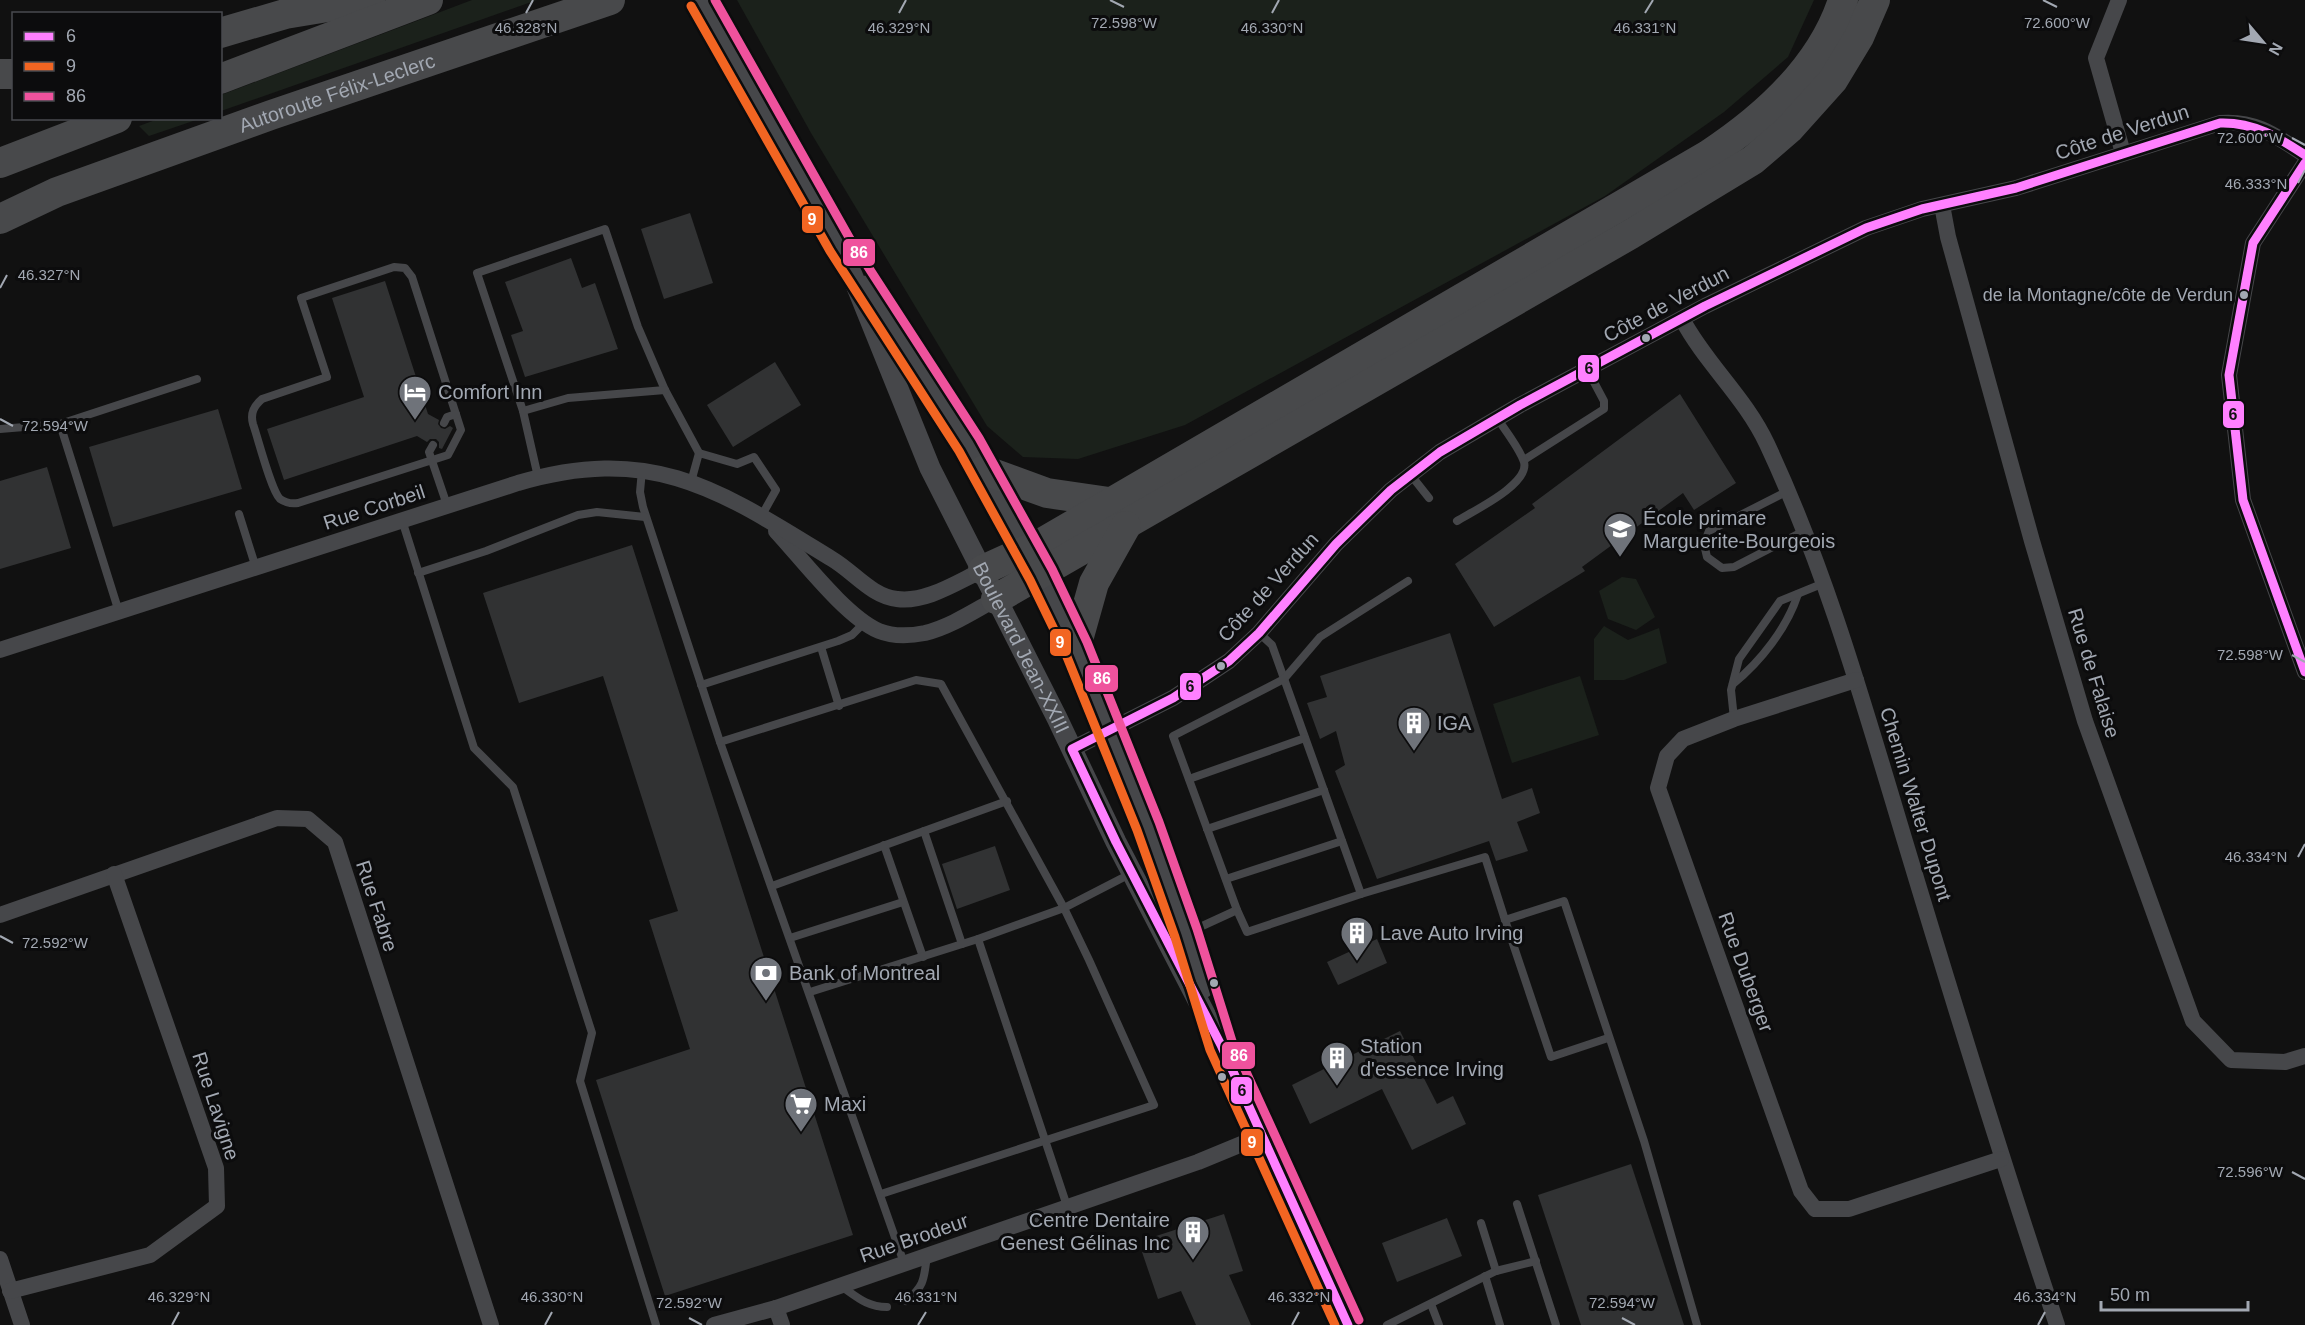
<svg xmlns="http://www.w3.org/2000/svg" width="2305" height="1325" viewBox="0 0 2305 1325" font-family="Helvetica,sans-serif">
  <rect width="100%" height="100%" fill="#111"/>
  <!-- green -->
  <g fill="#1b211b">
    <polygon points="472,0 537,0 221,111 221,95"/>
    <polygon points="737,0 1814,0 1788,57 1724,112 1605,196 1185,425 1078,459 1023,457 987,426 811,133"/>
    <polygon points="158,119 158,118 199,119 149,136 139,126"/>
    <polygon points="1622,577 1636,579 1655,617 1636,630 1608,619 1599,591"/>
    <polygon points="1604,626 1628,640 1659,628 1667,663 1624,680 1594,680 1594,639"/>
    <polygon points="1580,676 1599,735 1512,763 1493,704"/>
  </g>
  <!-- building -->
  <g fill="#313233">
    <polygon points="690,213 713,283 664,299 641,229"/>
    <polygon points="571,258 582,288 595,283 618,349 525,377 511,335 523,331 505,282"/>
    <polygon points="385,281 428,414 439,420 438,424 441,428 445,429 450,426 453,428 442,449 439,448 439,442 436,439 430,439 427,442 417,436 284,480 267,429 364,397 332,298"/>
    <polygon points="775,362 801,405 733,447 707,405"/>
    <polygon points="1680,394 1736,483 1694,510 1683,493 1582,567 1585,571 1494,627 1455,564 1535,508 1532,504"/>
    <polygon points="218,409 242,489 113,527 89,447"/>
    <polygon points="47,467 71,548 0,569 0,481"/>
    <polygon points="632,545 853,1235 665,1296 596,1080 690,1049 649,920 678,911 603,676 519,703 483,593"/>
    <polygon points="1450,633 1502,799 1532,788 1540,813 1517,822 1528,851 1496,861 1489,841 1377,879 1335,771 1345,765 1336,731 1320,739 1307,703 1327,697 1320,676"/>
    <polygon points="995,846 1010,890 957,909 942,864"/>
    <polygon points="1377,939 1387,963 1338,985 1327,962"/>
    <polygon points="1400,1031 1437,1104 1453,1096 1466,1124 1412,1150 1382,1089 1310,1124 1292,1085"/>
    <polygon points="1631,1164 1684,1325 1581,1325 1538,1195"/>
    <polygon points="1224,1214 1243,1271 1229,1275 1251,1325 1196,1325 1181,1291 1158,1299 1142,1252 1156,1247 1153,1237"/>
    <polygon points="1447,1218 1462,1256 1397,1282 1382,1243"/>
  </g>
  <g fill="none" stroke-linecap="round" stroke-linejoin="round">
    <!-- service -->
    <g stroke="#46474a" stroke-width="8">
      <path d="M394,267l11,1 7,9 49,153 -13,25 -150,48c-6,1 -12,0 -18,-4 -9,-9 -22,-61 -27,-75 -3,-11 1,-18 9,-25l65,-22 -26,-79z"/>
      <polyline points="523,411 477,273 605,229 638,327 665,390 699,453"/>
      <polyline points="444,423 447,417 456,414"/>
      <polyline points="60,424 119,612"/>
      <polyline points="0,429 60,424 197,379"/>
      <polyline points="433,445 429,452 447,505"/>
      <polyline points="1524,460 1604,409 1604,401 1587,369"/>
      <polyline points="642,470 640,492 643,507 720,742 904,1263"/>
      <polyline points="1410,474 1429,498"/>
      <polyline points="538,477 523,411 568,398 665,390"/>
      <polyline points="691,482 699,453 737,464 754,457 776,490 762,515"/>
      <polyline points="1788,491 1709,531 1704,544 1707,557 1722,568 1734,567 1804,531"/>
      <polyline points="239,514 256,568"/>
      <polyline points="402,520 474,748 513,787 592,1033 580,1081 656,1325"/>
      <path d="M1457,521c16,-10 73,-37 67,-59 -4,-13 -19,-32 -27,-44"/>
      <polyline points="418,573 486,551 578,515 597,512 645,517"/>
      <polyline points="1259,633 1272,645 1361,894"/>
      <polyline points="821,647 839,706"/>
      <path d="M1733,684c28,-23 54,-56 65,-90"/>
      <polyline points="701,685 838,641 852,635 864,623"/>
      <polyline points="1734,719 1731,690 1739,659 1780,601 1824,583"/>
      <polyline points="720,742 916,680 941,684 1064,908 1089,960 1154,1105 881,1194"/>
      <polyline points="1189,779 1305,738"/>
      <polyline points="1207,829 1324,790"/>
      <polyline points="924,831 962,944"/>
      <polyline points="884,845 923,957"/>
      <polyline points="1226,879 1342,841"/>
      <polyline points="772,886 1007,801"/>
      <polyline points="1237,910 1173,736 1284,679 1320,637 1408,581"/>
      <polyline points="1505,920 1551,1057 1608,1038"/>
      <polyline points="1187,933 1237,910 1247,932 1361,894 1485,857 1505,920 1564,901 1644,1141 1697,1325"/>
      <polyline points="790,938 903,902"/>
      <polyline points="810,992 978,939"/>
      <polyline points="1517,1204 1556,1325"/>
      <polyline points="1067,1206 978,939 1064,908 1132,873"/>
      <polyline points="1481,1223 1496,1271"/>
      <polyline points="1485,1276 1500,1325"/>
      <path d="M841,1286c16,11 26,21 46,21"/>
      <path d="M906,1301c19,-15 18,-23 21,-46"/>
      <polyline points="1431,1304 1439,1325"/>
      <polyline points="1387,1325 1496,1271 1536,1261"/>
    </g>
    <!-- minor -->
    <g stroke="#46474a" stroke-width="16">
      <polyline points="2119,0 2096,58 2123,153"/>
      <polyline points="2305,163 2253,243 2229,375 2243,500 2305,672"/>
      <polyline points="1942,205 1948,237 2032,541 2085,721 2193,1021 2231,1060 2285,1062 2305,1056"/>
      <path d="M1682,319c24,45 63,78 85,125 59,126 97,261 137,394 49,163 99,326 153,487"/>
      <path d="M776,531c26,28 70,86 103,100 15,6 31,5 46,2 25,-6 49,-22 71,-34"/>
      <path d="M0,650l518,-167c136,-40 203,8 314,76 22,13 39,37 65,40 29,4 60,-17 86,-29"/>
      <polyline points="1856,680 1734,719 1683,739 1667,756 1658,788 1801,1191 1815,1209 1849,1209 2001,1159"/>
      <path d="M1072,749l101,-51 56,-37 30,-28 77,-89 55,-54 49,-38 80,-47 185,-99 161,-78 56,-19 94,-21 204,-65c36,-3 56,13 85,32"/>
      <polyline points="0,915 277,818 308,819 335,842 491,1325"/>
      <polyline points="0,1259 22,1325"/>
      <polyline points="10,1291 150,1255 217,1206 216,1168 114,874"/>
      <polyline points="776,1308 782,1325"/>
      <polyline points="714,1325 776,1308 1198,1162 1261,1136"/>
    </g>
    <!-- tertiary -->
    <g stroke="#46474a" stroke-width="21">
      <polyline points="701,0 846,255"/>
      <path id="s1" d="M840,245l90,223 127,250 59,124 105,203 127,280"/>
      <path d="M866,286c56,87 114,172 162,264 74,138 128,289 175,438"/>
    </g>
    <!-- motorway -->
    <g stroke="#48494b" stroke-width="30">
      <polyline points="220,33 285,14 370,0"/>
      <polyline points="0,74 14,74"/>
      <polyline points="220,79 428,0"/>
      <polyline points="0,163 117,118"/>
      <path id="s2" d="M0,219l57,-27 214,-77 339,-115"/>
      <polyline points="984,470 1047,493 1109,502"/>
      <path d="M983,570l57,-26 668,-389c56,-37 114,-89 135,-155"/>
      <polyline points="996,599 1631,234 1753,160 1789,129 1833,80 1859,37 1875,0"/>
      <polyline points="1076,647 1094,583 1126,526"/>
    </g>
    <!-- bus-1 casing -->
    <g stroke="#0c0c0d" stroke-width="14">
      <g id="bus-1">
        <polyline points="2305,163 2253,243 2229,375 2243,500 2305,672"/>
        <path d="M1348,1325l-127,-280 -105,-203 -44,-93 101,-51 56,-37 30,-28 77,-89 55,-54 49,-38 80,-47 185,-99 161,-78 56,-19 94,-21 204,-65c34,-1 58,14 85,32"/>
      </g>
    </g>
    <!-- bus-2 casing -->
    <g stroke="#0c0c0d" stroke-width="14">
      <polyline id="bus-2" points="691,6 830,251 959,451 1030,580 1065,652 1137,830 1175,937 1210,1050 1335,1325"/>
    </g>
    <!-- bus-3 casing -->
    <g stroke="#0c0c0d" stroke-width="14">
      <polyline id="bus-3" points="715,0 850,239 979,438 1052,569 1087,642 1159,822 1197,929 1232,1041 1359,1320"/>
    </g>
    <!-- bus-1 -->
    <use href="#bus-1" stroke="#ff80ff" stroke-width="9"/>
    <!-- bus-2 -->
    <use href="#bus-2" stroke="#f26522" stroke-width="9"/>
    <!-- bus-3 -->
    <use href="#bus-3" stroke="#ef529d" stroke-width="9"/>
  </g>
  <!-- ticks -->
  <path fill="none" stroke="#a2a8b2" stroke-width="2" d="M1110,0l14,7M2043,0l14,7M526,13l7,-13M899,13l7,-13M1272,13l7,-13M1645,13l8,-13M2292,138l13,7M2298,183l7,-13M0,288l7,-13M0,419l13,7M2292,655l13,7M2298,857l7,-13M0,936l13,7M2292,1172l13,7M689,1318l13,7M1622,1318l13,7M172,1325l7,-13M545,1325l7,-13M918,1325l8,-13M1292,1325l7,-13M2038,1325l7,-13"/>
  <!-- icons -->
  <defs>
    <g id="hotel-pin" transform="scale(1.725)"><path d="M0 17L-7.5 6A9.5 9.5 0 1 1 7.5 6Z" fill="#6f737a" stroke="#0c0c0d"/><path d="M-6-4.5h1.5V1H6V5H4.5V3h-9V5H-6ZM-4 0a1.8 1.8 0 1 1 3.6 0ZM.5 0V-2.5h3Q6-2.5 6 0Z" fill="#fff"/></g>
    <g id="school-pin" transform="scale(1.725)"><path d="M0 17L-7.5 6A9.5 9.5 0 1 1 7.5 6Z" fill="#6f737a" stroke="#0c0c0d"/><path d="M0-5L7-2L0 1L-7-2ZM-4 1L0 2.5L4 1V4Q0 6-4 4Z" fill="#fff"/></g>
    <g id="building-pin" transform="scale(1.725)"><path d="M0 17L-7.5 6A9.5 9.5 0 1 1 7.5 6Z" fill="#6f737a" stroke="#0c0c0d"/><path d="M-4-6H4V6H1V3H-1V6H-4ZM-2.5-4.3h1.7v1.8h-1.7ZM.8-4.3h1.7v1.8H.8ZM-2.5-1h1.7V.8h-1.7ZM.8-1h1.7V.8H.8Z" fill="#fff"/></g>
    <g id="bank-pin" transform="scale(1.725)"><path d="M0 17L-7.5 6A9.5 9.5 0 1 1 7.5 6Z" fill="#6f737a" stroke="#0c0c0d"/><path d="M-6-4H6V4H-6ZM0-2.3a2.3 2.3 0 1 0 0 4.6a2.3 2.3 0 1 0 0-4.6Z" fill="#fff"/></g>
    <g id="supermarket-pin" transform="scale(1.725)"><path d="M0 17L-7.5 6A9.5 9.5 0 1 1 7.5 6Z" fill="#6f737a" stroke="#0c0c0d"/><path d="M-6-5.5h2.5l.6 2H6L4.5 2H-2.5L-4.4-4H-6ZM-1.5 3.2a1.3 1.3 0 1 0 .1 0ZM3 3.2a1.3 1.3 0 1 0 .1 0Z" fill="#fff"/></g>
  </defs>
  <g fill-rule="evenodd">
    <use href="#hotel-pin" x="415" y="392"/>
    <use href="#school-pin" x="1620" y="529"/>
    <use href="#building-pin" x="1414" y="723"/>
    <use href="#building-pin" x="1357" y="933"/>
    <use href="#bank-pin" x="766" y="973"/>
    <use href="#building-pin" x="1337" y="1058"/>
    <use href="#supermarket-pin" x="801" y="1104"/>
    <use href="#building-pin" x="1193" y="1232"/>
  </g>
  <!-- markers -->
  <g fill="#a2a8b2" stroke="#0c0c0d" stroke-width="2">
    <circle cx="2244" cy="295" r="5"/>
    <circle cx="1646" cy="338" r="5"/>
    <circle cx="1221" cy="666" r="5"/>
    <circle cx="1214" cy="983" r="5"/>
    <circle cx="1222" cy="1077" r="5"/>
  </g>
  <g text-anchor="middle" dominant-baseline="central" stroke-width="6" stroke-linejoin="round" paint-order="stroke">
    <!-- bus labels -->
    <g font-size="18" fill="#a2a8b2" stroke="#0c0c0d" text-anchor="end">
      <text x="2233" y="295">de la Montagne/côte de Verdun</text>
    </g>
    <!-- street labels -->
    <g font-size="20" fill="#a2a8b2" stroke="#0c0c0d">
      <text stroke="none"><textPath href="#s2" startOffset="360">Autoroute Félix-Leclerc</textPath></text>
      <text transform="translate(2122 132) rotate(-18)">Côte de Verdun</text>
      <text transform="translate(1666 304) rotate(-28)">Côte de Verdun</text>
      <text transform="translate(374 507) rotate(-18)">Rue Corbeil</text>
      <text transform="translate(1268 587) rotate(-48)">Côte de Verdun</text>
      <text stroke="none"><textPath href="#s1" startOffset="442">Boulevard Jean-XXIII</textPath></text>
      <text transform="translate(2094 673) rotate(73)">Rue de Falaise</text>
      <text transform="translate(1916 804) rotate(73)">Chemin Walter Dupont</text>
      <text transform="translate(377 906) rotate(72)">Rue Fabre</text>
      <text transform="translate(1746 972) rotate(70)">Rue Duberger</text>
      <text transform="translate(216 1106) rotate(72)">Rue Lavigne</text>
      <text transform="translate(914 1238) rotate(-19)">Rue Brodeur</text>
    </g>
    <!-- poi labels -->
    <g font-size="20" fill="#a2a8b2" stroke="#0c0c0d" text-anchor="start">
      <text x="438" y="392">Comfort Inn</text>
      <text x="1643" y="518">École primare<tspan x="1643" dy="23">Marguerite-Bourgeois</tspan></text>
      <text x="1437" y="723">IGA</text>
      <text x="1380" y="933">Lave Auto Irving</text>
      <text x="789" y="973">Bank of Montreal</text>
      <text x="1360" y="1046">Station<tspan x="1360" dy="23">d'essence Irving</tspan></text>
      <text x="824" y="1104">Maxi</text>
      <text x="1170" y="1220" text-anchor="end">Centre Dentaire<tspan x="1170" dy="23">Genest Gélinas Inc</tspan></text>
    </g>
  </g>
  <g font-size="15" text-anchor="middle" fill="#a2a8b2" stroke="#0c0c0d" stroke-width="6" stroke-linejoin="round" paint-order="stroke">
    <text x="2057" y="28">72.600°W</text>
    <text x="1124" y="28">72.598°W</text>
    <text x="526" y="33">46.328°N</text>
    <text x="899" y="33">46.329°N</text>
    <text x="1272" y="33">46.330°N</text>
    <text x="1645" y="33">46.331°N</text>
    <text x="2250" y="143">72.600°W</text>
    <text x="2256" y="189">46.333°N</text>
    <text x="49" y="280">46.327°N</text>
    <text x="55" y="431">72.594°W</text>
    <text x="2250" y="660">72.598°W</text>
    <text x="2256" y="862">46.334°N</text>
    <text x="55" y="948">72.592°W</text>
    <text x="2250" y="1177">72.596°W</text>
    <text x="179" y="1302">46.329°N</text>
    <text x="552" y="1302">46.330°N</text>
    <text x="926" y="1302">46.331°N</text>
    <text x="1299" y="1302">46.332°N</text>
    <text x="2045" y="1302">46.334°N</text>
    <text x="689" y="1308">72.592°W</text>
    <text x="1622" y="1308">72.594°W</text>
  </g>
  <g stroke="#0c0c0d" stroke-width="2">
    <rect x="801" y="205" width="23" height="29" rx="6" fill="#f26522"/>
    <rect x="842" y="238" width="34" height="29" rx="6" fill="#ef529d"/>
    <rect x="1577" y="354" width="23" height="29" rx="6" fill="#ff80ff"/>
    <rect x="2222" y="400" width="23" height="29" rx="6" fill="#ff80ff"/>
    <rect x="1049" y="628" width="23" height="29" rx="6" fill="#f26522"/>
    <rect x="1084" y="664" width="35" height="29" rx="6" fill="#ef529d"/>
    <rect x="1179" y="672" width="23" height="29" rx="6" fill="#ff80ff"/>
    <rect x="1221" y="1041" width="35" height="29" rx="6" fill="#ef529d"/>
    <rect x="1230" y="1076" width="23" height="29" rx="6" fill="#ff80ff"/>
    <rect x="1240" y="1128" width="24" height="29" rx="6" fill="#f26522"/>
  </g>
  <g font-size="16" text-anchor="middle" font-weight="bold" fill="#fff">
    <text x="812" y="225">9</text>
    <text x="859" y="258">86</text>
    <text x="1060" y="648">9</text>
    <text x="1102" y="684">86</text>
    <text x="1239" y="1061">86</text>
    <text x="1252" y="1148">9</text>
  </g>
  <g font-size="16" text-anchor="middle" font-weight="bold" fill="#111">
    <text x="1589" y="374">6</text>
    <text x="2233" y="420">6</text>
    <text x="1190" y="692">6</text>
    <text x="1242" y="1096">6</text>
  </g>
  <!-- legend -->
  <rect x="12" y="12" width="210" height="108" fill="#0c0c0d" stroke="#484a4f" stroke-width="1.5"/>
  <rect x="24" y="32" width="30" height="9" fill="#ff80ff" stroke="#484a4f" stroke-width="1.5"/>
  <text x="66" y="42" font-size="18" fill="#a2a8b2">6</text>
  <rect x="24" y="62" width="30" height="9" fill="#f26522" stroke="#484a4f" stroke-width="1.5"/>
  <text x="66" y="72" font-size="18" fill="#a2a8b2">9</text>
  <rect x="24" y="92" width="30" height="9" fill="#ef529d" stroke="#484a4f" stroke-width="1.5"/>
  <text x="66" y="102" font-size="18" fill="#a2a8b2">86</text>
  <!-- north arrow -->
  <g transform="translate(2263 42) rotate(119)" stroke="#0c0c0d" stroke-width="4.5" paint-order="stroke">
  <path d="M0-4.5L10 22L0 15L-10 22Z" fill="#a2a8b2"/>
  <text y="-9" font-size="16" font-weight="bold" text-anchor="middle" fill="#a2a8b2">N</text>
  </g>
  <!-- scale -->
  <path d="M2101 1301v9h147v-9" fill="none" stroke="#a2a8b2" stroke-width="3"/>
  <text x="2110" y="1301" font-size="18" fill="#a2a8b2" stroke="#0c0c0d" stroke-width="4.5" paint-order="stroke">50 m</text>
</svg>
